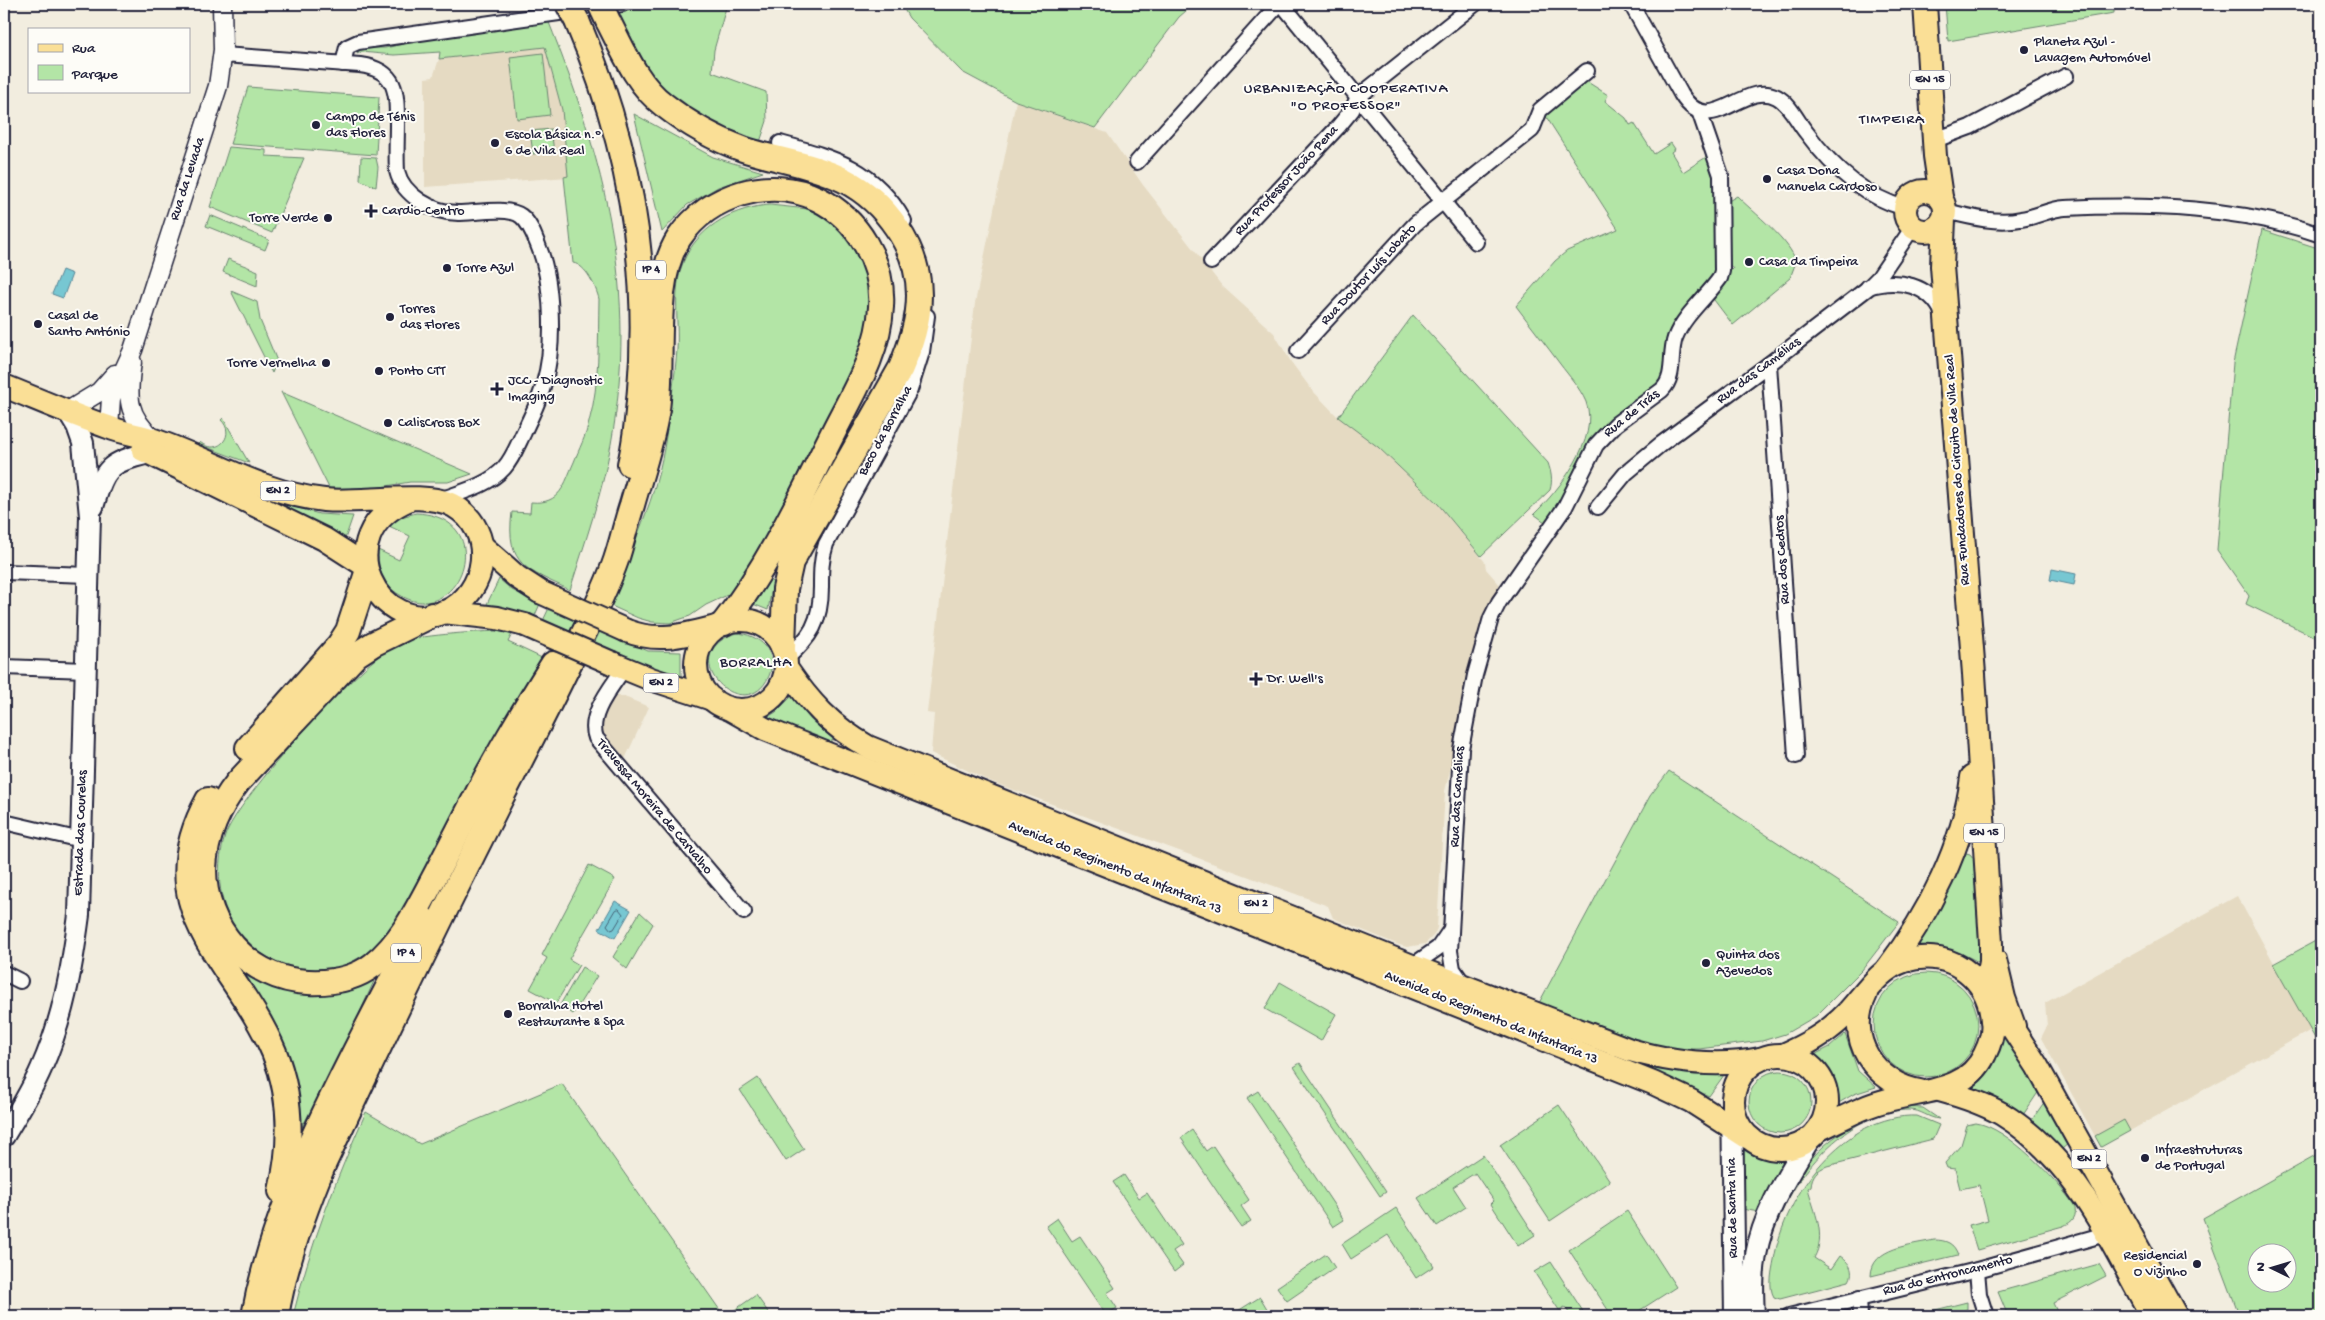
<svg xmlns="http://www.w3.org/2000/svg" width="2325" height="1320" viewBox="0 0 2325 1320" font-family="'Gochi Hand',sans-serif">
  <rect width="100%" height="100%" fill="#f2eddf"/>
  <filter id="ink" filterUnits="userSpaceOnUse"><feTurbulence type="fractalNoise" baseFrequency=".02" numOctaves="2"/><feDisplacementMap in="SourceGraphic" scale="10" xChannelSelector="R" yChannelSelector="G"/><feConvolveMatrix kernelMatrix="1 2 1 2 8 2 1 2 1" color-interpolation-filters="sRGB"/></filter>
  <g filter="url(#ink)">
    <!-- built -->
    <g fill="#e5dac2">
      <polygon points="545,47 562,110 569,177 425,187 425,78 433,77 439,59"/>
      <polygon points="1016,101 1107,133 1143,185 1222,286 1274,333 1291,362 1312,390 1338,417 1378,447 1438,504 1485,562 1486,569 1500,585 1488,615 1445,791 1437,928 1434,935 1425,944 1407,947 1399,945 1333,918 1328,906 987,780 931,753 934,714 927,713 975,303"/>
      <polygon points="614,696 622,696 649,707 625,759 602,731 599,721"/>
      <polygon points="2237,896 2311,1030 2101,1147 2041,1038 2047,1026 2045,1003"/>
    </g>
    <!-- green -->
    <g fill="#b3e5a6" stroke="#6a8470" fill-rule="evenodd">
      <polygon points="611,4 727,4 714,50 712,72 766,92 767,121 760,142 709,123 669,96 626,41"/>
      <polygon points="901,4 1194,4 1179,17 1095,128 1016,101 962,72 909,18"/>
      <polygon points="1945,4 2114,4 2114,13 1948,41"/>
      <path d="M548,20c57,143 91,270 63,424 -9,50 -26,98 -41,146 -42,-20 -65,-24 -58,-78l18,1 1,-11c30,3 33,-18 43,-40 5,-13 12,-26 15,-40 11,-39 9,-83 10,-123 -3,-12 -13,-34 -26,-36l-9,-86 4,-1 -6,-66 -17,-63 -106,12 1,-7 -46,3 -33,-3 -4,2 2,-6h26l37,-8z"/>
      <polygon points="543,53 550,115 517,119 510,57"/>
      <path d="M1586,81l22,14 -3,6 21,17 4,7 4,-2 20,31 17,-11 4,6 -4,3 12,20 28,-18 3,34 6,19v68l-49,59 -6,48 -46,37 -70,106 -15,-11c25,-24 66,-75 52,-112 -6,-14 -17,-26 -26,-38 -14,-19 -29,-38 -44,-58l39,-45 12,-10 51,-22 -73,-114z"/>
      <polygon points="248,87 379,97 376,155 230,144"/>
      <polygon points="634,114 713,157 763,172 718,187 687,205 662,232"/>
      <polygon points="551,129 554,152 533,154 530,131"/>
      <polygon points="229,147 266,150 266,156 304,158 272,233 210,207"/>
      <polygon points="361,157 376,158 378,167 376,187 360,180"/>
      <path d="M1737,196c16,16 54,45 59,66l-6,16 -57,47 -22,-29 9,-17 13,-10 -9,-12 1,-54z"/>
      <path d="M770,205l38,4 21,10 24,20 19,46 -4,58 -112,224 -20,24 -30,14 -16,11 -20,7 -18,-1 -14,-4 -31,-14c24,-54 51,-108 59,-168 4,-28 9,-58 11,-86 2,-32 -6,-65 9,-94 16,-31 50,-49 84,-51z"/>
      <polygon points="210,215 269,240 265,250 206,226"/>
      <polygon points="2262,230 2321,249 2321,640 2246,604 2249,596 2217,550 2233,363"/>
      <polygon points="228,259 258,271 257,286 223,272"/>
      <polygon points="231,291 257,302 260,320 277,361 272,373"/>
      <path d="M1413,315l135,148c3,9 5,17 2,27l-69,66 -43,-52 -60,-57 -40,-30z"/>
      <polygon points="281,392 472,474 448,482 410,482 369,489 329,488"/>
      <path d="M223,418l26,45 -51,-19 2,-2c17,15 37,-7 21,-22z"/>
      <polygon points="281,503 319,514 353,516 344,542 280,506"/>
      <path d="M416,513c86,4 43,118 -16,82 -18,-10 -22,-26 -22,-45l21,10 11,-24 -21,-10 12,-9z"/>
      <polygon points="499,579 512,590 540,604 532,622 487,604"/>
      <polygon points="766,579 773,582 768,610 753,604"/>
      <polygon points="549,608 648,651 681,652 681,681 541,625"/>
      <path d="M496,631l16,3 -4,8 34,16 -153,278c-15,12 -39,31 -59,33 -79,7 -128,-58 -105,-133 11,-36 139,-178 173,-193 17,-8 78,-11 98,-12z"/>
      <path d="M736,633c23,1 43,19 33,43 -24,53 -99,-20 -33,-43z"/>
      <polygon points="792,696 810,719 833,739 830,743 766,718 776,712"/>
      <polygon points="1669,771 1899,922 1862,970 1816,1016 1785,1034 1762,1041 1699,1049 1678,1049 1648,1046 1539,1003 1650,796"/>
      <path d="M1966,853l4,1 4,5 6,104c-20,-12 -41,-18 -64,-18l45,-90z"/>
      <polygon points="589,865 615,879 569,959 579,965 556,1003 530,989 547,958 542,955"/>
      <polygon points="640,912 653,924 627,969 613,957"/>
      <polygon points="2321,938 2321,1049 2273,964"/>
      <polygon points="233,966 252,974 344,990 375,979 343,1050 302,1127 298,1103"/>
      <polygon points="582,967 597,976 573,1014 560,1005"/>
      <circle cx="1926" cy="1025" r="52"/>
      <polygon points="1280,982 1336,1014 1321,1041 1265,1009"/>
      <path d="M1845,1034l13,37 18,16 -22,7 -17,10c-1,-21 -6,-35 -23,-49l16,-8z"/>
      <polygon points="2005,1037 2039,1091 2023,1115 1975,1090 1974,1088 1976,1082 1992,1068 2002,1038"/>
      <polygon points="1300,1063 1386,1192 1380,1196 1294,1067"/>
      <polygon points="1651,1068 1688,1074 1724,1075 1709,1096 1650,1071"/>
      <circle cx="1780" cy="1102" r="31"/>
      <polygon points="758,1078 804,1149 786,1161 740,1090"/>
      <path d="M562,1084l162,232h-431c17,-71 43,-137 73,-204l54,32z"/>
      <polygon points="1258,1091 1344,1220 1333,1227 1247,1098"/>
      <polygon points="2045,1101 2069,1143 2062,1149 2031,1121"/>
      <polygon points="1559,1105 1610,1181 1550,1221 1500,1145"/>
      <path d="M1905,1107l18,1 16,11c-11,-1 -18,-9 -29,-9 -59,-1 -113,61 -132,111l-4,-1c27,-62 64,-99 131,-113z"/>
      <path d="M1917,1116l22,9 -6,14 -106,27c-10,4 -15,9 -16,20l-3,2c6,24 19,47 6,70l17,11 9,-13c9,6 15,15 9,25l-69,18 -6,-2c-6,-10 -2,-26 0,-37 10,-65 71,-147 143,-144z"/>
      <polygon points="2124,1120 2130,1131 2101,1147 2095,1136"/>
      <path d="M1976,1123c31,4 81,57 98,82 4,11 -1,17 -11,21l-86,24 -8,-25 19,-5 -9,-35 -19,4 -5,-20 -8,-1 -2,-5 16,-18 6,-20z"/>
      <polygon points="1192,1130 1206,1151 1213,1146 1249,1200 1241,1206 1251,1221 1241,1227 1181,1138"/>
      <path d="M1741,1147c12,11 27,13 43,14l-25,51 -17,-3z"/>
      <path d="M2321,1152v164h-85l1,-7 -34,-91zM2258,1252h30v30h-30z"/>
      <polygon points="1483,1155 1535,1235 1518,1246 1491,1204 1494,1201 1475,1173 1453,1187 1466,1207 1437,1226 1418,1198"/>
      <polygon points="1124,1175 1139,1198 1147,1193 1182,1245 1173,1251 1183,1265 1174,1272 1113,1182"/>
      <polygon points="1396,1208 1434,1266 1416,1278 1388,1235 1351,1259 1342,1244"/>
      <polygon points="1627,1211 1676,1287 1631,1316 1612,1316 1569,1250"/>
      <polygon points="1057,1218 1072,1241 1080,1236 1115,1288 1107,1293 1117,1308 1106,1315 1046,1226"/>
      <path d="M1934,1240c12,0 20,3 24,15l-87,21c0,-29 41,-31 63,-36z"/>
      <polygon points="1326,1254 1335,1268 1287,1301 1277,1287"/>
      <polygon points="1551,1262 1586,1316 1571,1316 1565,1307 1559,1310 1534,1272"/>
      <polygon points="2099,1264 2106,1276 2053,1303 2059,1316 2008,1316 1998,1292"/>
      <polygon points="756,1295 771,1316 726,1316"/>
      <polygon points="1260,1297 1269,1312 1262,1316 1230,1316"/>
      <polygon points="1967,1302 1967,1309 1952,1316 1911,1316"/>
    </g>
    <!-- water -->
    <g fill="#77c7d2" stroke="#558596">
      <polygon points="62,270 72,274 63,298 52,294"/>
      <polygon points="2052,569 2076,574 2074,585 2050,580"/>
      <polygon points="615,901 631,910 615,938 599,929"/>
    </g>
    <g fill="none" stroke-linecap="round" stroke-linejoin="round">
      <!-- shore -->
      <polygon stroke="#446477" stroke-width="1" points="619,909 623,914 614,929 611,930 607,925 616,910"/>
      <!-- minor casing -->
      <g stroke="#22223b" stroke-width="18">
        <g id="minor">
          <polyline points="1282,4 1476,242"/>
          <path d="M1631,4l50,90c29,48 62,-15 96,3 13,7 20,24 29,35 25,34 58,65 99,76"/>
          <path d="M223,55l137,10c37,5 37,27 37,58 0,16 -1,32 0,48 6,25 37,42 61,42 17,0 50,-7 63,3 9,7 13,19 17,29 15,35 17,101 6,138 -4,17 -13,33 -20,49 -6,12 -11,26 -20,36 -16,18 -43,24 -64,32"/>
          <polyline points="343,64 347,47 358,42 622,4"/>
          <polyline points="1935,140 1970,127 2066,76"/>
          <path d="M780,143c55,15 94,25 124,78"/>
          <polyline points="1137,162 1279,4"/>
          <path d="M1946,211c24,6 50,13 75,8 15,-2 28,-10 44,-11 84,-4 176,-1 256,27"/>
          <polyline points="1211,262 1338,127 1352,110 1358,97 1475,4"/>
          <path d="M1868,287c29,-9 62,-3 75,27"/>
          <polyline points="1298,351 1415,224 1532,130 1540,110 1587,71"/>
          <polyline points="1769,364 1796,756"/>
          <polyline points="1598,507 1626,473 1661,444 1769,364 1868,288 1879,277 1913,227"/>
          <polyline points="4,572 88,575"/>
          <path d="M786,659c25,-22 35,-37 35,-72 0,-15 0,-28 5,-43l84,-154 12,-38 5,-36"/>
          <polyline points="4,667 86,670"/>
          <path d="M624,668c-12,19 -37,47 -28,70l148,174"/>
          <polyline points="4,822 81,840"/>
          <polyline points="1412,966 1438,948 1451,929"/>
          <polyline points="4,973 20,981"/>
          <path d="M1465,986l-12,-17 -3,-18 11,-202 14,-74 16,-57 8,-16 66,-95 31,-62 20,-21 46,-34c14,-14 7,-35 13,-52 9,-23 31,-40 45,-60l2,-7 -1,-96 -22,-64"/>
          <polyline points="1977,1270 1979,1294 1986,1316"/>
          <polyline points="1859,1298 1860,1316"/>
          <polyline points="1789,1316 1977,1270 2106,1234"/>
        </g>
      </g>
      <!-- tertiary casing -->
      <g stroke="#22223b" stroke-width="21">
        <g id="tertiary">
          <path d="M132,362c-5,35 -6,53 22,78"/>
          <polyline points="68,411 99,392 115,374"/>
          <polyline points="109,428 111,398 133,350 218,86 223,50 222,4"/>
        </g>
      </g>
      <!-- secondary casing -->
      <g stroke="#22223b" stroke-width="24">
        <g id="secondary">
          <path d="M93,507c12,-40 15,-44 56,-54"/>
          <polyline points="1732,1100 1735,1316"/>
          <path d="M4,1136c13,-22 27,-44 37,-67 22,-49 31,-101 38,-154l11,-399 -7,-73 -6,-17 -9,-15"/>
          <path d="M1754,1316c-1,-20 -2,-41 2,-61 7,-42 32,-80 53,-115"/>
        </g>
      </g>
      <!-- primary casing -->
      <g stroke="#22223b" stroke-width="26">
        <g id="primary">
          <polyline points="1925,4 1935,156 1941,197"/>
          <circle cx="1925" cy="211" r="20"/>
          <polyline points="1944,219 1942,266 1974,674 1991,943 1991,962 1985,992"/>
          <path d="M4,386c35,14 69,29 104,41 15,6 31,8 46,13 58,20 108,53 170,60 35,4 103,-10 130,6 43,25 34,87 -9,106 -64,28 -123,-77 -35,-113"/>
          <polyline points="143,450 324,539 366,566"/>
          <polyline points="482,546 517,577 540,592"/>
          <polyline points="443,612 497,618 525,625"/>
          <circle cx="741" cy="665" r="45"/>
          <path d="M627,631c31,12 58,4 89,-4"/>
          <polyline points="612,663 651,679 712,699"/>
          <path d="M786,668c24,35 45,58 82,79l544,219 218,84c42,12 86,18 130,9"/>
          <polyline points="728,708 765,729 1653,1083 1691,1101 1747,1137"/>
          <polyline points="1995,960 2004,998 2014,1026"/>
          <path d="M1887,969c41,-54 77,-123 85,-192"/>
          <path d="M1866,994c-22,44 9,90 54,97"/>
          <polyline points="1991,1010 2013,1029 2037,1066 2176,1316"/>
          <circle cx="1780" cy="1102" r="47"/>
          <path d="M1783,1055c21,-9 41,-20 58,-36 20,-18 35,-49 63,-58 24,-7 48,-3 67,14 13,12 20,29 21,46 2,12 -2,23 -7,33 -18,39 -62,36 -97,46 -25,6 -47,19 -70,30"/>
          <path d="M1939,1090c22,6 44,13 63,24 74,45 109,130 150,202"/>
        </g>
      </g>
      <!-- trunk casing -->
      <g stroke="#22223b" stroke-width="28">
        <g id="trunk">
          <path d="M577,21c50,117 74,241 63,368 -2,25 -4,51 -10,75"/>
          <path d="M608,21c15,29 29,64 56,84 23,18 51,34 79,44 33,11 69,15 101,31 41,21 75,68 75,115 0,26 -8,49 -18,73l-110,194 -6,27 -2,58"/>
          <path d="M432,615l-59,29 -17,11 -118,127c-19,24 -33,55 -34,87 0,59 44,110 104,113 22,1 47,-3 65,-17 30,-24 46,-59 64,-93 15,-29 30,-58 45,-87 22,-42 46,-81 71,-121"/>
          <polyline points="248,748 339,645 348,631 367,573"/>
          <path d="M208,800c-61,111 28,161 66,252 18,45 18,93 7,139"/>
          <path d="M254,1316c25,-137 107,-273 169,-397"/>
          <path d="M276,1316c9,-53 27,-103 48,-153 57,-122 116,-244 177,-365 26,-51 53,-102 78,-155 13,-27 27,-54 37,-83 6,-18 10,-37 16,-55 9,-32 20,-63 25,-96 7,-50 -6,-128 22,-171 30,-44 91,-62 139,-39 40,20 66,64 63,108 -2,47 -30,89 -50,130 -32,64 -63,130 -107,186"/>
        </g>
      </g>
      <!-- minor -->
      <use href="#minor" stroke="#fdfcf7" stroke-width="14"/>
      <!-- tertiary -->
      <use href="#tertiary" stroke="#fdfcf7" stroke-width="18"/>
      <!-- secondary -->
      <use href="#secondary" stroke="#fdfcf7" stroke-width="20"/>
      <!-- primary -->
      <use href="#primary" stroke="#fadf96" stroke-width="22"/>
      <!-- trunk -->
      <use href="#trunk" stroke="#fadf96" stroke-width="24"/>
      <!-- primary-bridge casing -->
      <g stroke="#22223b" stroke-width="26" stroke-linecap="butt">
        <g id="primary-bridge">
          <polyline points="540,592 627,631"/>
          <polyline points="525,625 612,663"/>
        </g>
      </g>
      <!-- trunk-bridge casing -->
      <g stroke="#22223b" stroke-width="28" stroke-linecap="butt">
        <g id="trunk-bridge">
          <polyline points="568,4 577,21"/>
          <polyline points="600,4 608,21"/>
        </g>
      </g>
      <!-- primary-bridge -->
      <use href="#primary-bridge" stroke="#fadf96" stroke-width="22"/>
      <!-- trunk-bridge -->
      <use href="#trunk-bridge" stroke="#fadf96" stroke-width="24"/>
    </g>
  </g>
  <!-- markers -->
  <g fill="#22223b" stroke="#fdfcf7" stroke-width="2">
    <circle cx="2024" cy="50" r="5"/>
    <circle cx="316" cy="125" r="5"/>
    <circle cx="495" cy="143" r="5"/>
    <circle cx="1767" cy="179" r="5"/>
    <path d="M368.5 203.5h5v5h5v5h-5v5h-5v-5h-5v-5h5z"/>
    <circle cx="328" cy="218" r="5"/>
    <circle cx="1749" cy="262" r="5"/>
    <circle cx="447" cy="268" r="5"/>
    <circle cx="390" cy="317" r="5"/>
    <circle cx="38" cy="324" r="5"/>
    <circle cx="326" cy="363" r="5"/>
    <circle cx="379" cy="371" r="5"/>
    <path d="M494.5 381.5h5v5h5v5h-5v5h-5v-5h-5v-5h5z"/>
    <circle cx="388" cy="423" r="5"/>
    <path d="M1253.5 671.5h5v5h5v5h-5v5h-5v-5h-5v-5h5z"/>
    <circle cx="1706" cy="963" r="5"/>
    <circle cx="508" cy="1014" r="5"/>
    <circle cx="2145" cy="1158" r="5"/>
    <circle cx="2197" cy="1264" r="5"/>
  </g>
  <g text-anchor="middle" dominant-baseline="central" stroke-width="4" stroke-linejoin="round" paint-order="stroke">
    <!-- shield labels -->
    <g fill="#fdfcf7" stroke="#646373" stroke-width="1">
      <rect x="1910" y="70.5" width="40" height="19" rx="4"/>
      <rect x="636" y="260.5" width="30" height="19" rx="4"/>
      <rect x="260.5" y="481.5" width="35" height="19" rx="4"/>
      <rect x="643.5" y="673.5" width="35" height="19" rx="4"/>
      <rect x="1964" y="823.5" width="40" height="19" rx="4"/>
      <rect x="1238.5" y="894.5" width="35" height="19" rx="4"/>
      <rect x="391" y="943.5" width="30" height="19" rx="4"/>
      <rect x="2071.5" y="1149.5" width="35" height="19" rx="4"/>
    </g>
    <g font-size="12" font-weight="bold" fill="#22223b">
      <text x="1930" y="80">EN 15</text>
      <text x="651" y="270">IP 4</text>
      <text x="278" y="491">EN 2</text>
      <text x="661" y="683">EN 2</text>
      <text x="1984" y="833">EN 15</text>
      <text x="1256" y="904">EN 2</text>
      <text x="406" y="953">IP 4</text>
      <text x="2089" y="1159">EN 2</text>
    </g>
    <!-- poi labels -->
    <g font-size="14" fill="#22223b" stroke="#fdfcf7" text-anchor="start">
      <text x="2034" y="42">Planeta Azul -<tspan x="2034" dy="16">Lavagem Automóvel</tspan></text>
      <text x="326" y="117">Campo de Ténis<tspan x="326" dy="16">das Flores</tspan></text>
      <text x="505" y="135">Escola Básica n.º<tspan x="505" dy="16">6 de Vila Real</tspan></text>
      <text x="1777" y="171">Casa Dona<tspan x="1777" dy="16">Manuela Cardoso</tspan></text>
      <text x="382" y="211">Cardio-Centro</text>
      <text x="318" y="218" text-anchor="end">Torre Verde</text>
      <text x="1759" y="262">Casa da Timpeira</text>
      <text x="457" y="268">Torre Azul</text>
      <text x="400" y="309">Torres<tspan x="400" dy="16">das Flores</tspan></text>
      <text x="48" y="316">Casal de<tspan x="48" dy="16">Santo António</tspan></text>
      <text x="316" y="363" text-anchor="end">Torre Vermelha</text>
      <text x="389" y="371">Ponto CTT</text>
      <text x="508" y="381">JCC - Diagnostic<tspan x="508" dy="16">Imaging</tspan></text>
      <text x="398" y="423">CalisCross Box</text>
      <text x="1267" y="679">Dr. Well's</text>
      <text x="1716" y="955">Quinta dos<tspan x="1716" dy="16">Azevedos</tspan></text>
      <text x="518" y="1006">Borralha Hotel<tspan x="518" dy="16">Restaurante &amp; Spa</tspan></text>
      <text x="2155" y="1150">Infraestruturas<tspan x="2155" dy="16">de Portugal</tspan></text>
      <text x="2187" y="1256" text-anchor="end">Residencial<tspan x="2187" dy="16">O Vizinho</tspan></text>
    </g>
    <!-- street labels -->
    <g font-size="14" fill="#22223b" stroke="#fdfcf7">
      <text transform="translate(188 179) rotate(-72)">Rua da Levada</text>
      <text transform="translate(1287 181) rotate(-47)">Rua Professor João Pena</text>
      <text transform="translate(1369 275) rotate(-47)">Rua Doutor Luís Lobato</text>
      <text transform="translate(1759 371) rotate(-37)">Rua das Camélias</text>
      <text transform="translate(1632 414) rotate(-39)">Rua de Trás</text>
      <text transform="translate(886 431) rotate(-62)">Beco da Borralha</text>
      <text transform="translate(1958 470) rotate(-94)">Rua Fundadores do Circuito de Vila Real</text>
      <text transform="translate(1783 560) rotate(-94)">Rua dos Cedros</text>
      <text transform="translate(1458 797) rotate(-87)">Rua das Camélias</text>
      <text transform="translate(654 807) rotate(50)">Travessa Moreira de Carvalho</text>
      <text transform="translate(81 833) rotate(-88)">Estrada das Courelas</text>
      <text transform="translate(1115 868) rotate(22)">Avenida do Regimento da Infantaria 13</text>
      <text transform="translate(1491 1018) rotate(22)">Avenida do Regimento da Infantaria 13</text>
      <text transform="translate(1733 1208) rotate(-91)">Rua de Santa Iria</text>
      <text transform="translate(1948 1276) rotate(-14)">Rua do Entroncamento</text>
    </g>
    <!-- neighbourhood labels -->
    <g font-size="15" letter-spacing="1" fill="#22223b" stroke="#fdfcf7">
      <text x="1346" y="89">URBANIZAÇÃO COOPERATIVA<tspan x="1346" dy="17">"O PROFESSOR"</tspan></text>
      <text x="1892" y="120">TIMPEIRA</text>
      <text x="756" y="663">BORRALHA</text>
    </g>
  </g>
  <!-- margin -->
  <rect width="2325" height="1320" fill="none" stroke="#fdfcf7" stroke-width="20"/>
  <rect x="10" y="10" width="2305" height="1300" fill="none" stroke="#22223b" stroke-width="2" filter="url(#ink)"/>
  <!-- legend -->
  <rect x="28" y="28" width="162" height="65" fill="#fdfcf7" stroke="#a5a5ac"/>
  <rect x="38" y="44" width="25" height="8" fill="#fadf96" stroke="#a5a5ac"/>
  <text x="72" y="52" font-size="15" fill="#22223b">Rua</text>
  <rect x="38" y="65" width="25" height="15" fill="#b3e5a6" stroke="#a5a5ac"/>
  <text x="72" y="78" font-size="15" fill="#22223b">Parque</text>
  <!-- north arrow -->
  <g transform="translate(2272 1268) rotate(275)"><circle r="24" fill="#fdfcf7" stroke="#a5a5ac"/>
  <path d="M0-4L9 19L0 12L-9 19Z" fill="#22223b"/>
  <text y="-8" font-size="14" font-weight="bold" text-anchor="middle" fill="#22223b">N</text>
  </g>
</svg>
